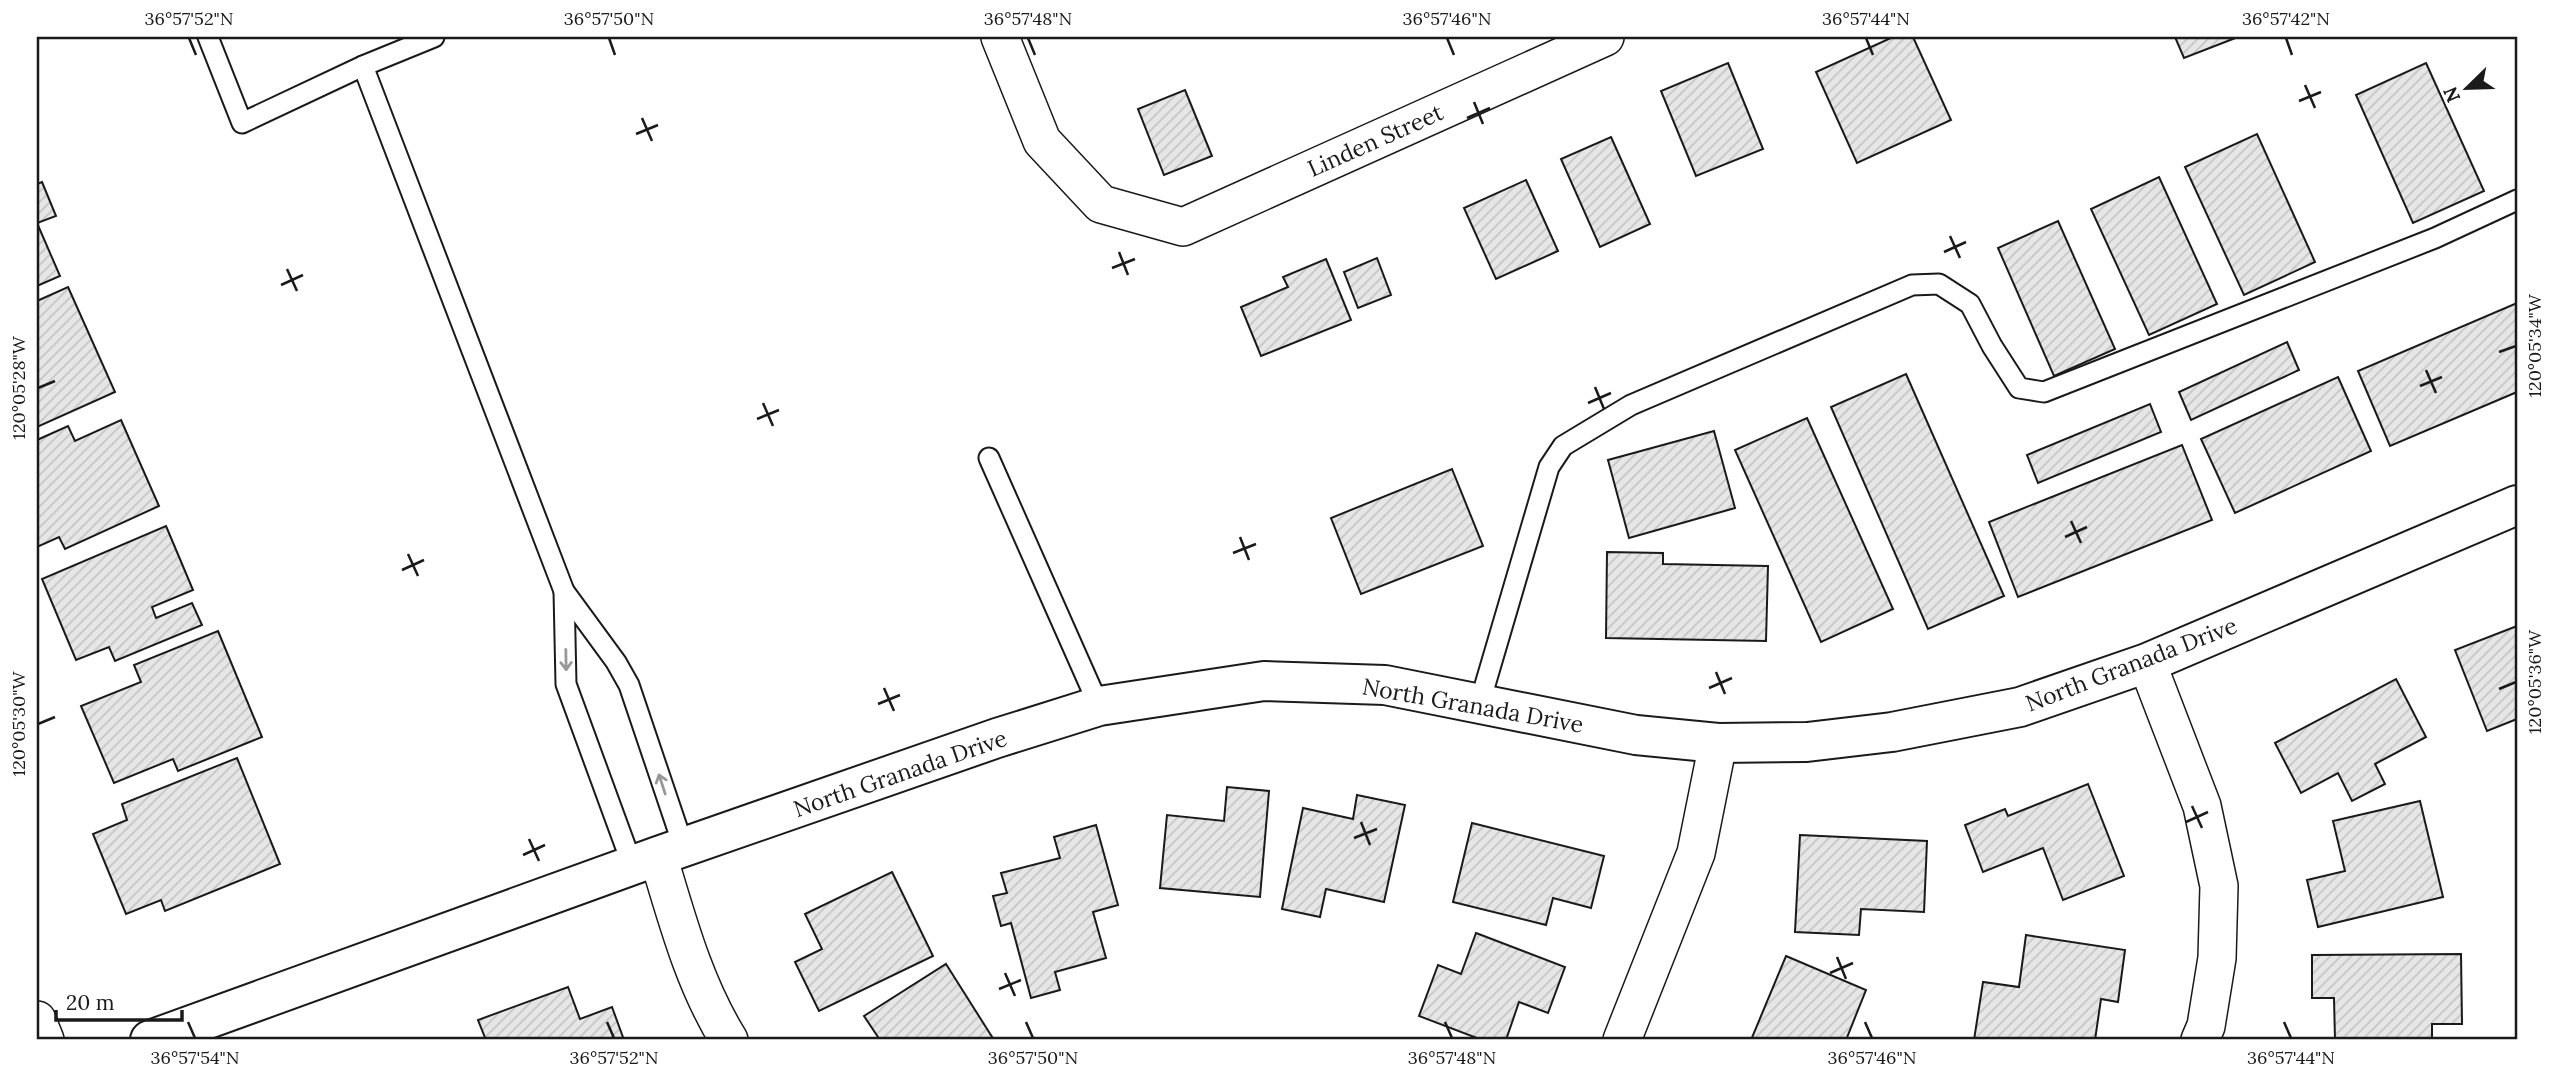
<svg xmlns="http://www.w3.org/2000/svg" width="2554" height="1077" viewBox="0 0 2554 1077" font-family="Lora,serif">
  <defs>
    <pattern id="building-hatch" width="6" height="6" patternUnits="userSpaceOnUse" patternTransform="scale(1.75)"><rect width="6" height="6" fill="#e6e6e6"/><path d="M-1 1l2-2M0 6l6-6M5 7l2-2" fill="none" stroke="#c5c5c5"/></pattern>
  </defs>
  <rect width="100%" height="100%" fill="#fff"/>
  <!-- building -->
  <g fill="url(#building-hatch)" stroke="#1a1a1a" stroke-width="2">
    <polygon points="1893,37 1913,37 1951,120 1857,163 1816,72"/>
    <polygon points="2175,37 2238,37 2184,58"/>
    <polygon points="1728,63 1763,149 1696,176 1661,91"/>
    <polygon points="2426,63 2484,191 2413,223 2356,95"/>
    <polygon points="1185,90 1212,156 1164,175 1138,109"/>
    <polygon points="2257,134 2315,262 2244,295 2185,167"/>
    <polygon points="1611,137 1650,224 1600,247 1561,159"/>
    <polygon points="2159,177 2217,304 2149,335 2091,209"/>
    <polygon points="1526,180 1558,251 1496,279 1464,208"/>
    <polygon points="42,182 56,216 37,223 60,276 37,286 37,184"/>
    <polygon points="2058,221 2115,349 2054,376 1998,248"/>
    <polygon points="1377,258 1391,295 1358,308 1344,272"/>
    <polygon points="1326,259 1351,320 1261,356 1241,307 1288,287 1283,277"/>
    <polygon points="68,287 115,392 37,427 37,301"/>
    <polygon points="2517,303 2517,392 2390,446 2358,371"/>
    <polygon points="2287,342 2299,370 2191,420 2179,392"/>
    <polygon points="1906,374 2004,596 1928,629 1831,407"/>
    <polygon points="2338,377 2371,451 2235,513 2201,439"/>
    <polygon points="2150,404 2161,432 2038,483 2027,455"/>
    <polygon points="1807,418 1893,609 1821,642 1735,450"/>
    <polygon points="121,420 159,506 65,549 59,537 37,547 37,440 68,426 75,441"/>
    <polygon points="1714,431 1735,508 1629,538 1608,460"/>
    <polygon points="2182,445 2212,520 2018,597 1989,522"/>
    <polygon points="1452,469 1483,546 1361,594 1331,518"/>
    <polygon points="166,526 193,590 152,607 156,618 192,603 202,625 115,661 109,647 76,660 42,579"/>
    <polygon points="1607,552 1663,553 1663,564 1768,566 1766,641 1606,638"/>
    <polygon points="2517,626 2517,719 2487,731 2455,650"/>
    <polygon points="218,631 262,737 178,771 173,759 114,783 81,706 141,682 134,665"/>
    <polygon points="2396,679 2426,737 2375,764 2385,784 2352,801 2338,773 2301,793 2275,743"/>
    <polygon points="237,758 280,864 165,911 161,900 126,914 93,834 127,820 122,804"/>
    <polygon points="2088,784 2124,876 2063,900 2043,848 1983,872 1965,825 2005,809 2008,816"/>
    <polygon points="1227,787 1269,791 1260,897 1160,888 1167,815 1224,821"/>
    <polygon points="1357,795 1405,805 1384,902 1326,889 1320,917 1282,909 1303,808 1353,819"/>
    <polygon points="2420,801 2443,897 2318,927 2307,880 2345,871 2333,821"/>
    <polygon points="1472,823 1604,856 1591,908 1553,898 1546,925 1453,902"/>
    <polygon points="1096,825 1118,905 1093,912 1106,958 1055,972 1060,990 1031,998 1011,923 1001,926 993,896 1007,893 1001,873 1060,858 1054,837"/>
    <polygon points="1800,835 1927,841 1924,912 1861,909 1859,935 1795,932"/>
    <polygon points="892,872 933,956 819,1011 795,962 822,949 805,914"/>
    <polygon points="1476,933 1565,967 1548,1013 1519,1002 1506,1040 1482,1040 1419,1016 1438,965 1461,974"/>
    <polygon points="2026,935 2125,950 2118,1002 2101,999 2095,1040 1974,1040 1983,982 2019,987"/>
    <polygon points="2461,954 2462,1024 2432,1024 2432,1040 2335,1040 2334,998 2312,998 2312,955"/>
    <polygon points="1786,956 1866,990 1846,1040 1751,1040"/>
    <polygon points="946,964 994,1040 880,1040 864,1016"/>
    <polygon points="568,987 580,1019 612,1007 624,1040 486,1040 478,1020"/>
  </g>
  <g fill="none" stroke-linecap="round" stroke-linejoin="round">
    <!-- service casing -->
    <g stroke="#1a1a1a" stroke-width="23">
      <g id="service">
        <polyline points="208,37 242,123 363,66 434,37"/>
        <polyline points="363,66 564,591 616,662 629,685 684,848"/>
        <polyline points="989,458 1099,706"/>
        <polyline points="564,591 566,684 633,867"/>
        <polyline points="1480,702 1549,467 1563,446 1631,405 1912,285 1939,284 1970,304 1992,346 2019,388 2044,392 2435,238 2517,200"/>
      </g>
    </g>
    <!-- minor casing -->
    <g stroke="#1a1a1a" stroke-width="40">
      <g id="minor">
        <polyline points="1000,37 1042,141 1101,204 1183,227 1605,37"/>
        <polyline points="2147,663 2202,806 2219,886 2217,958 2206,1026 2200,1040"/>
        <path d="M658,856c19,63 36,128 71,184"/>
        <polyline points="37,1020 45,1040"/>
        <polyline points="1622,1040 1696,853 1718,743"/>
      </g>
    </g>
    <!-- tertiary casing -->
    <g stroke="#1a1a1a" stroke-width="42">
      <polyline id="tertiary" points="150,1040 658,856 997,738 1099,706 1264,681 1385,685 1636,735 1718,743 1807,742 1892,732 2020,707 2147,663 2517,505"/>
    </g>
    <!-- service -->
    <use href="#service" stroke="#fff" stroke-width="19"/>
    <!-- minor -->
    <use href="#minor" stroke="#fff" stroke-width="37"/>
    <!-- tertiary -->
    <use href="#tertiary" stroke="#fff" stroke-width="38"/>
  </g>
  <!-- one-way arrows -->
  <defs><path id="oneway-shaft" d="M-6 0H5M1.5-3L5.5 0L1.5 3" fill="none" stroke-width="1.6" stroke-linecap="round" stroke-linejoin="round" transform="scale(1.75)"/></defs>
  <g stroke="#989898">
    <use href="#oneway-shaft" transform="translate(566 660) rotate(89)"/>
    <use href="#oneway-shaft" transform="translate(662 784) rotate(-108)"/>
  </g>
  <!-- ticks -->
  <path fill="none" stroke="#1a1a1a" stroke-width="2.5" d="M189,38l7,17M609,38l6,17M1028,38l7,17M1447,38l7,17M1866,38l7,17M2286,38l6,17M2305,85l10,23M2299,101l22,-9M1474,102l9,22M642,118l10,23M1467,118l23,-10M636,134l22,-9M1950,236l10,22M1119,252l9,23M1944,252l22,-10M1112,268l23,-9M287,269l10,22M281,285l22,-10M2499,352l17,-6M2426,370l10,23M2420,386l22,-9M1595,387l9,22M38,388l17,-7M763,403l10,23M1588,403l23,-10M757,419l22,-9M2071,521l10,22M1240,537l9,23M2065,537l22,-10M1233,553l23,-9M408,554l10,22M402,570l22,-10M1716,672l9,22M884,688l10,23M1709,688l23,-10M2499,689l17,-7M878,704l22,-9M38,724l17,-7M2192,806l10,22M1361,822l9,23M2186,822l22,-10M1354,838l23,-9M529,839l10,22M523,855l22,-10M1837,957l9,22M1005,973l10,23M1830,973l23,-10M999,989l22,-9M188,1022l7,16M607,1022l7,16M1026,1022l7,16M1445,1022l7,16M1865,1022l7,16M2284,1022l7,16"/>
  <g text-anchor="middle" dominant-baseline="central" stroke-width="5" stroke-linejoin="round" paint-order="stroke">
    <!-- street labels -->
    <g font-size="23" fill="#1a1a1a" stroke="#fff">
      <text transform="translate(1375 140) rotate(-24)">Linden Street</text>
      <text transform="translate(2131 664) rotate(-21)">North Granada Drive</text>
      <text transform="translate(1473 705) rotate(10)">North Granada Drive</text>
      <text transform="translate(900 773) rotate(-19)">North Granada Drive</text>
    </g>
  </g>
  <!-- border -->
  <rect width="2554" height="1077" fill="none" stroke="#ffffff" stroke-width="77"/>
  <!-- north arrow -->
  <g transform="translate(2467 88) rotate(247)" stroke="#ffffff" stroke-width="5" paint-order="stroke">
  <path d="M0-5L12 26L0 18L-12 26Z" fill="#1a1a1a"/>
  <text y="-10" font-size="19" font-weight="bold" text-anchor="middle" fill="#1a1a1a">N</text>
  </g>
  <!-- scale -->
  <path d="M56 1010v10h126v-10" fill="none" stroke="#1a1a1a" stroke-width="3.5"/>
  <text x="66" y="1010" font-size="21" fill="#1a1a1a" stroke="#ffffff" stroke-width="5" paint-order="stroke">20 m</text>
  <rect x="38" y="38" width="2478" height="1000" fill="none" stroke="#1a1a1a" stroke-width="2.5"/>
  <g font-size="18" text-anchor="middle" fill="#1a1a1a">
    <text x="189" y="25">36°57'52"N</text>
    <text x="609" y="25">36°57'50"N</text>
    <text x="1028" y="25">36°57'48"N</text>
    <text x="1447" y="25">36°57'46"N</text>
    <text x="1866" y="25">36°57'44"N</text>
    <text x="2286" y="25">36°57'42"N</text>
    <text transform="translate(2535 346) rotate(-90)" y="6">120°05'34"W</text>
    <text transform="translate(19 388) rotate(-90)" y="6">120°05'28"W</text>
    <text transform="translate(2535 682) rotate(-90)" y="6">120°05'36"W</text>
    <text transform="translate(19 724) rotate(-90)" y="6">120°05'30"W</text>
    <text x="195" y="1064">36°57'54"N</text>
    <text x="614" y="1064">36°57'52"N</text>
    <text x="1033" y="1064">36°57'50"N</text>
    <text x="1452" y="1064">36°57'48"N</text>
    <text x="1872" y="1064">36°57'46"N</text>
    <text x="2291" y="1064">36°57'44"N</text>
  </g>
</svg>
